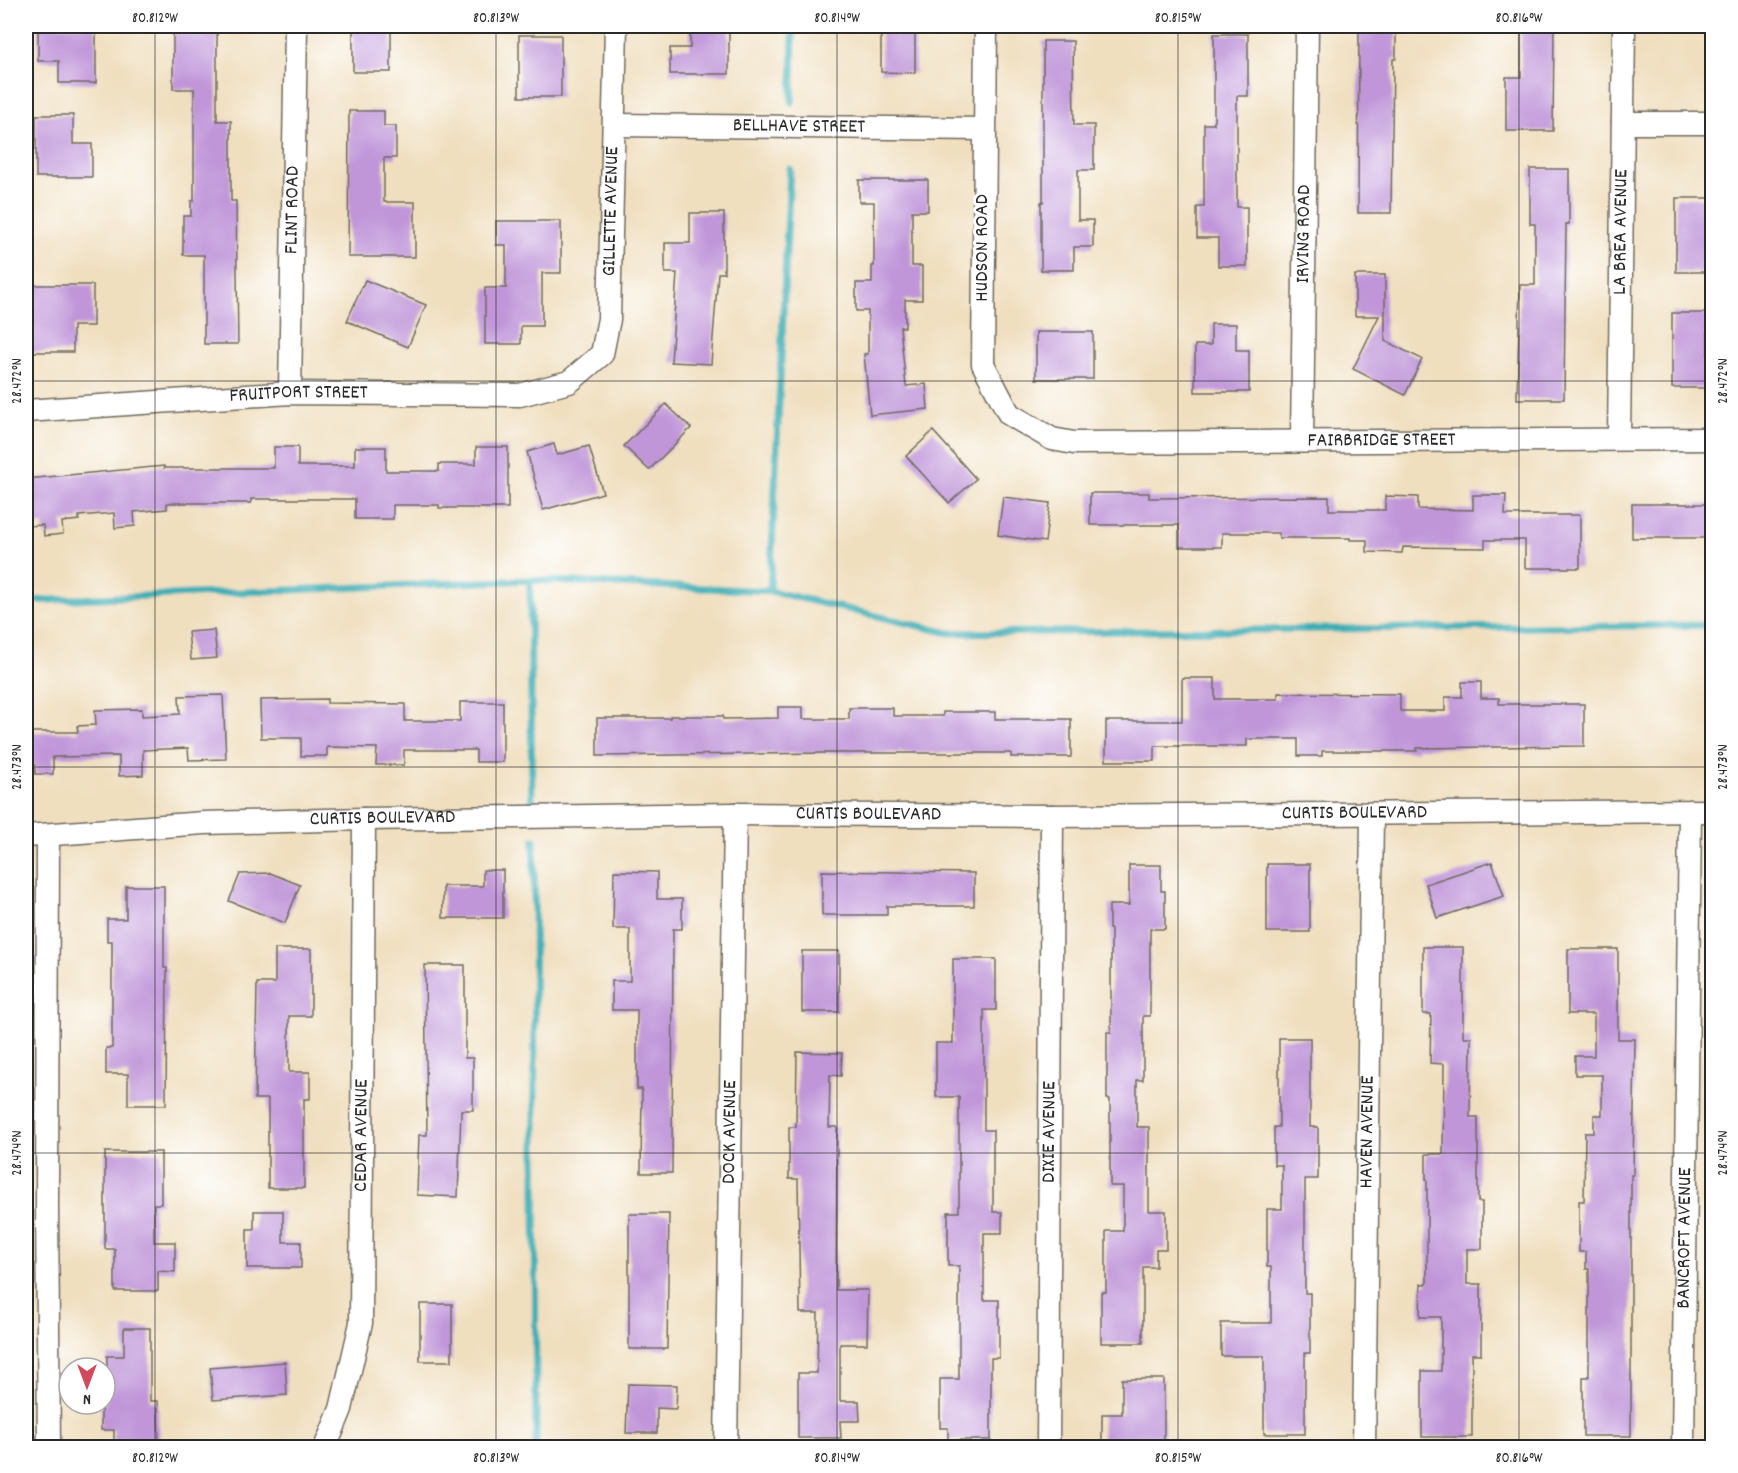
<svg xmlns="http://www.w3.org/2000/svg" width="1738" height="1473" viewBox="0 0 1738 1473" font-family="Dekko,sans-serif">
  <rect width="100%" height="100%" fill="#fff"/>
  <filter id="ink" filterUnits="userSpaceOnUse"><feTurbulence type="fractalNoise" baseFrequency=".0167" numOctaves="2"/><feDisplacementMap in="SourceGraphic" scale="12" xChannelSelector="R" yChannelSelector="G"/><feConvolveMatrix kernelMatrix="1 2 1 2 8 2 1 2 1" color-interpolation-filters="sRGB"/></filter>
  <filter id="wash" filterUnits="userSpaceOnUse"><feTurbulence type="fractalNoise" baseFrequency=".008" numOctaves="4" result="noise"/><feDisplacementMap in="SourceGraphic" scale="24" xChannelSelector="R" yChannelSelector="G"/><feGaussianBlur stdDeviation="1.35" result="paint"/><feColorMatrix in="noise" values="0 0 0 0 0 0 0 0 0 0 0 0 0 0 0 0 0 1.4 0 .05"/><feComposite in="paint" operator="in"/></filter>
  <g filter="url(#wash)">
    <rect width="100%" height="100%" fill="#f0dfbf"/>
    <g fill="none" stroke-linecap="round" stroke-linejoin="round">
      <!-- stream -->
      <g stroke="#3cadb5" stroke-width="7">
        <polyline points="792,102 793,26"/>
        <polyline points="530,580 532,807"/>
        <polyline points="770,591 790,169"/>
        <polyline points="26,601 530,580 770,591 949,633 1712,625"/>
        <polyline points="534,840 536,1448"/>
      </g>
    </g>
    <g id="blocks">
      <!-- building -->
      <g fill="#c096d9">
        <polygon points="38,26 96,26 96,83 59,83 59,61 38,61"/>
        <rect x="353" y="26" width="38" height="46"/>
        <polygon points="690,26 729,26 729,74 670,74 670,48 690,48"/>
        <polygon points="881,26 915,26 915,73 881,72"/>
        <polygon points="1359,26 1396,26 1396,59 1393,59 1391,213 1358,213"/>
        <polygon points="1521,26 1554,26 1553,131 1506,131 1506,77 1521,77"/>
        <polygon points="173,27 217,27 217,121 231,121 231,201 236,201 238,344 204,344 204,255 183,255 183,216 191,216 191,201 194,201 194,89 173,89"/>
        <polygon points="1214,34 1248,34 1248,96 1237,96 1237,207 1247,207 1247,266 1218,266 1218,238 1197,238 1197,207 1204,207 1204,124 1214,124"/>
        <rect x="519" y="35" width="42" height="62"/>
        <polygon points="1043,41 1073,41 1074,125 1094,125 1094,170 1078,170 1078,220 1093,220 1093,247 1074,247 1074,270 1041,270 1041,202 1043,202"/>
        <polygon points="349,111 384,111 384,126 396,126 396,158 384,158 384,202 415,202 415,257 348,257"/>
        <polygon points="36,115 73,115 73,144 92,144 92,177 36,177"/>
        <polygon points="1530,169 1569,169 1569,224 1566,224 1564,399 1517,399 1520,285 1535,285 1535,224 1530,224"/>
        <polygon points="859,180 928,180 928,211 912,211 912,266 922,266 922,300 905,300 905,327 900,327 906,386 926,384 928,409 870,415 864,354 868,354 868,311 856,311 856,283 872,283 872,266 874,266 874,202 859,202"/>
        <rect x="1676" y="198" width="37" height="74"/>
        <polygon points="690,213 724,213 724,273 718,273 711,364 671,362 677,273 665,273 665,243 690,243"/>
        <polygon points="496,221 561,221 561,273 542,273 542,326 521,326 521,344 485,344 485,288 506,288 506,245 496,245"/>
        <polygon points="1355,275 1385,275 1385,341 1422,359 1405,395 1353,369 1379,316 1355,316"/>
        <polygon points="365,280 426,305 408,347 347,321"/>
        <polygon points="29,285 93,285 93,326 73,326 73,352 29,352"/>
        <rect x="1672" y="313" width="36" height="75"/>
        <polygon points="1211,324 1236,324 1236,350 1249,350 1249,392 1195,392 1195,345 1211,345"/>
        <rect x="1036" y="332" width="57" height="47"/>
        <polygon points="666,404 691,428 649,470 624,446"/>
        <polygon points="933,431 976,479 949,503 906,456"/>
        <polygon points="554,444 557,455 589,446 603,493 543,510 527,452"/>
        <polygon points="274,447 298,447 298,466 355,466 355,447 386,447 386,471 439,471 439,464 476,464 476,447 508,447 508,508 439,508 439,505 393,505 393,519 355,519 355,499 251,499 251,503 167,503 167,509 134,512 135,526 115,528 114,513 79,516 79,520 62,522 63,534 44,536 43,525 26,526 26,479 164,466 164,468 274,468"/>
        <polygon points="1090,493 1149,493 1149,498 1329,497 1329,510 1385,510 1385,496 1418,497 1418,509 1473,510 1473,495 1506,495 1505,515 1580,515 1580,568 1525,568 1525,540 1485,540 1485,548 1403,547 1402,553 1367,552 1367,540 1350,540 1350,538 1279,538 1279,533 1222,533 1222,547 1179,547 1179,525 1090,525"/>
        <polygon points="1003,497 1050,503 1045,542 998,535"/>
        <rect x="1632" y="504" width="81" height="34"/>
        <polygon points="214,630 217,658 191,660 188,632"/>
        <polygon points="1182,678 1215,678 1215,699 1278,699 1278,693 1400,694 1400,711 1445,711 1445,697 1462,697 1462,682 1481,682 1481,698 1499,698 1499,704 1584,704 1584,746 1417,748 1417,751 1322,751 1322,756 1298,756 1298,739 1247,739 1247,746 1155,746 1155,761 1106,761 1106,721 1182,721"/>
        <polygon points="223,695 226,759 189,760 188,748 143,750 143,775 119,776 119,756 53,757 53,774 35,774 35,765 26,765 26,732 78,732 77,726 96,725 95,710 142,709 142,716 180,714 179,696"/>
        <polygon points="327,699 327,703 405,704 405,721 460,721 460,702 503,702 503,762 476,762 476,750 404,750 404,765 376,765 377,748 327,747 327,756 301,756 301,738 261,738 260,700"/>
        <polygon points="778,707 803,707 803,719 849,719 849,708 893,708 893,716 943,716 943,712 995,712 995,719 1071,719 1071,757 1011,757 1011,753 823,753 597,756 597,718 670,718 670,716 723,716 723,719 778,718"/>
        <polygon points="1492,862 1504,896 1437,918 1426,884"/>
        <rect x="1267" y="864" width="43" height="68"/>
        <polygon points="1129,865 1161,865 1161,891 1165,891 1165,929 1150,929 1150,1016 1143,1016 1143,1080 1137,1080 1137,1127 1149,1127 1149,1211 1166,1211 1166,1249 1156,1249 1156,1267 1143,1267 1143,1343 1101,1343 1101,1292 1106,1292 1106,1231 1123,1231 1123,1186 1110,1186 1110,1099 1107,1099 1107,1032 1111,1032 1111,929 1109,929 1109,905 1129,905"/>
        <polygon points="483,870 503,870 503,918 443,918 443,886 483,886"/>
        <polygon points="614,871 657,872 657,899 682,899 682,929 673,929 672,1173 641,1173 642,1089 637,1089 637,1010 612,1010 612,981 630,981 630,929 613,929"/>
        <polygon points="822,871 974,873 974,906 887,906 887,915 822,915"/>
        <polygon points="270,873 300,885 285,923 229,901 240,874"/>
        <polygon points="126,886 164,886 164,968 167,968 166,1105 128,1105 128,1074 106,1074 106,1048 112,1048 112,941 107,941 107,919 126,919"/>
        <polygon points="1423,947 1463,947 1463,1037 1471,1037 1470,1117 1478,1117 1478,1202 1482,1202 1482,1249 1467,1249 1467,1284 1481,1284 1481,1354 1472,1354 1472,1437 1422,1437 1422,1371 1441,1371 1441,1317 1420,1317 1421,1284 1427,1284 1427,1179 1426,1179 1426,1154 1443,1154 1444,1064 1430,1063 1431,1014 1423,1014"/>
        <polygon points="275,949 311,949 311,1016 289,1016 289,1072 310,1072 310,1099 304,1099 304,1188 268,1188 268,1099 255,1099 257,983 275,983"/>
        <polygon points="1568,949 1618,949 1618,1039 1635,1039 1633,1175 1631,1175 1631,1436 1583,1436 1583,1377 1589,1377 1589,1269 1586,1269 1586,1252 1579,1252 1579,1201 1584,1201 1585,1133 1594,1133 1594,1115 1602,1115 1602,1075 1575,1075 1575,1056 1594,1056 1594,1014 1568,1014"/>
        <rect x="802" y="951" width="37" height="61"/>
        <polygon points="953,959 996,959 996,1010 984,1010 984,1130 993,1130 993,1212 1002,1212 1002,1233 984,1233 984,1300 999,1300 999,1358 991,1358 991,1440 948,1440 948,1428 940,1428 940,1379 959,1379 959,1266 948,1266 948,1212 959,1212 959,1097 936,1097 936,1043 953,1043"/>
        <polygon points="425,965 465,965 465,1058 473,1058 473,1110 461,1110 458,1197 417,1195 419,1135 427,1135"/>
        <polygon points="1279,1038 1310,1038 1310,1127 1318,1127 1318,1179 1305,1179 1305,1293 1310,1293 1310,1353 1305,1353 1305,1434 1264,1434 1264,1356 1221,1356 1221,1323 1271,1323 1271,1267 1267,1267 1267,1209 1282,1209 1282,1165 1274,1165 1274,1127 1279,1127"/>
        <polygon points="797,1052 842,1053 841,1076 830,1075 829,1127 837,1127 836,1290 868,1290 867,1344 840,1344 840,1401 859,1401 860,1421 840,1421 841,1438 798,1438 798,1373 817,1373 818,1313 800,1313 798,1179 789,1179 789,1127 796,1127"/>
        <polygon points="105,1152 161,1152 161,1204 154,1204 154,1242 175,1242 175,1272 158,1271 158,1291 115,1291 115,1249 105,1249"/>
        <polygon points="254,1211 283,1211 283,1242 301,1242 301,1268 247,1268 247,1229 254,1229"/>
        <polygon points="629,1214 669,1214 667,1349 629,1349"/>
        <rect x="420" y="1304" width="32" height="57"/>
        <polygon points="124,1328 150,1328 150,1401 158,1401 159,1448 114,1448 114,1430 101,1430 101,1404 105,1404 105,1401 107,1401 107,1356 124,1356"/>
        <polygon points="285,1362 287,1395 213,1400 210,1368"/>
        <polygon points="1122,1379 1164,1379 1164,1441 1102,1441 1102,1414 1122,1414"/>
        <polygon points="628,1384 677,1385 676,1409 657,1408 657,1433 626,1433"/>
      </g>
    </g>
  </g>
  <g filter="url(#ink)">
    <use href="#blocks" fill-opacity="0" stroke="#706a5f" stroke-width="1.5"/>
    <g fill="none" stroke-linecap="round" stroke-linejoin="round">
      <!-- minor casing -->
      <g stroke="#706a5f" stroke-width="25">
        <g id="minor">
          <path id="s1" d="M986,26l-3,338 26,50 43,25 22,4 638,-4"/>
          <polyline points="1623,123 1712,123"/>
          <path id="s2" d="M615,125l368,4"/>
          <path id="s3" d="M290,393l6,-367"/>
          <path id="s4" d="M26,411l264,-18 230,2 49,-13 33,-28 7,-35 7,-293"/>
          <path id="s5" d="M1619,439l5,-413"/>
          <path id="s6" d="M1302,441l5,-415"/>
          <polyline points="48,835 47,1208 49,1448"/>
          <path id="s7" d="M26,836l178,-13 160,-4 371,-5 317,2 660,-5"/>
          <path id="s8" d="M325,1448l16,-39 20,-86 3,-504"/>
          <path id="s9" d="M726,1448l9,-634"/>
          <path id="s10" d="M1048,1448l4,-632"/>
          <path id="s11" d="M1364,1448l8,-634"/>
          <path id="s12" d="M1683,1448l7,-637"/>
        </g>
      </g>
      <!-- minor -->
      <use href="#minor" stroke="#fff" stroke-width="22"/>
    </g>
  </g>
  <!-- ticks -->
  <path fill="none" stroke="#2b2b2b" stroke-width="1.5" stroke-opacity="0.45" d="M155,26v1422M496,26v1422M837,26v1422M1178,26v1422M1519,26v1422M26,381h1686M26,767h1686M26,1153h1686"/>
  <g text-anchor="middle" dominant-baseline="central" stroke-width="6" stroke-linejoin="round" paint-order="stroke">
    <!-- street labels -->
    <g font-size="20" fill="#2b2b2b" stroke="#fff">
      <text stroke="none"><textPath href="#s2" startOffset="184">BELLHAVE STREET</textPath></text>
      <text stroke="none"><textPath href="#s3" startOffset="183">FLINT ROAD</textPath></text>
      <text stroke="none"><textPath href="#s4" startOffset="732">GILLETTE AVENUE</textPath></text>
      <text stroke="none"><textPath href="#s5" startOffset="207">LA BREA AVENUE</textPath></text>
      <text stroke="none"><textPath href="#s6" startOffset="207">IRVING ROAD</textPath></text>
      <text transform="translate(983 248) rotate(-90)">HUDSON ROAD</text>
      <text stroke="none"><textPath href="#s4" startOffset="273">FRUITPORT STREET</textPath></text>
      <text stroke="none"><textPath href="#s1" startOffset="774">FAIRBRIDGE STREET</textPath></text>
      <text stroke="none"><textPath href="#s7" startOffset="1329">CURTIS BOULEVARD</textPath></text>
      <text stroke="none"><textPath href="#s7" startOffset="843">CURTIS BOULEVARD</textPath></text>
      <text stroke="none"><textPath href="#s7" startOffset="357">CURTIS BOULEVARD</textPath></text>
      <text stroke="none"><textPath href="#s9" startOffset="316">DOCK AVENUE</textPath></text>
      <text stroke="none"><textPath href="#s11" startOffset="316">HAVEN AVENUE</textPath></text>
      <text stroke="none"><textPath href="#s10" startOffset="316">DIXIE AVENUE</textPath></text>
      <text stroke="none"><textPath href="#s8" startOffset="318">CEDAR AVENUE</textPath></text>
      <text stroke="none"><textPath href="#s12" startOffset="210">BANCROFT AVENUE</textPath></text>
    </g>
  </g>
  <!-- margin -->
  <rect width="1738" height="1473" fill="none" stroke="#fff" stroke-width="66"/>
  <!-- north arrow -->
  <g transform="translate(87 1386) rotate(180)"><circle r="28" fill="#ffffff" stroke="#aaaaaa" stroke-width="1.5"/>
  <path d="M0-4.5L10 22L0 15L-10 22Z" fill="#d1495b"/>
  <text y="-9" font-size="16" font-weight="bold" text-anchor="middle" fill="#2b2b2b">N</text>
  </g>
  <rect x="33" y="33" width="1672" height="1407" fill="none" stroke="#2b2b2b" stroke-width="2"/>
  <g font-size="15" text-anchor="middle" fill="#2b2b2b">
    <text x="155" y="22">80.812°W</text>
    <text x="496" y="22">80.813°W</text>
    <text x="837" y="22">80.814°W</text>
    <text x="1178" y="22">80.815°W</text>
    <text x="1519" y="22">80.816°W</text>
    <text transform="translate(1722 381) rotate(-90)" y="5">28.472°N</text>
    <text transform="translate(16 381) rotate(-90)" y="5">28.472°N</text>
    <text transform="translate(1722 767) rotate(-90)" y="5">28.473°N</text>
    <text transform="translate(16 767) rotate(-90)" y="5">28.473°N</text>
    <text transform="translate(1722 1153) rotate(-90)" y="5">28.474°N</text>
    <text transform="translate(16 1153) rotate(-90)" y="5">28.474°N</text>
    <text x="155" y="1462">80.812°W</text>
    <text x="496" y="1462">80.813°W</text>
    <text x="837" y="1462">80.814°W</text>
    <text x="1178" y="1462">80.815°W</text>
    <text x="1519" y="1462">80.816°W</text>
  </g>
</svg>
